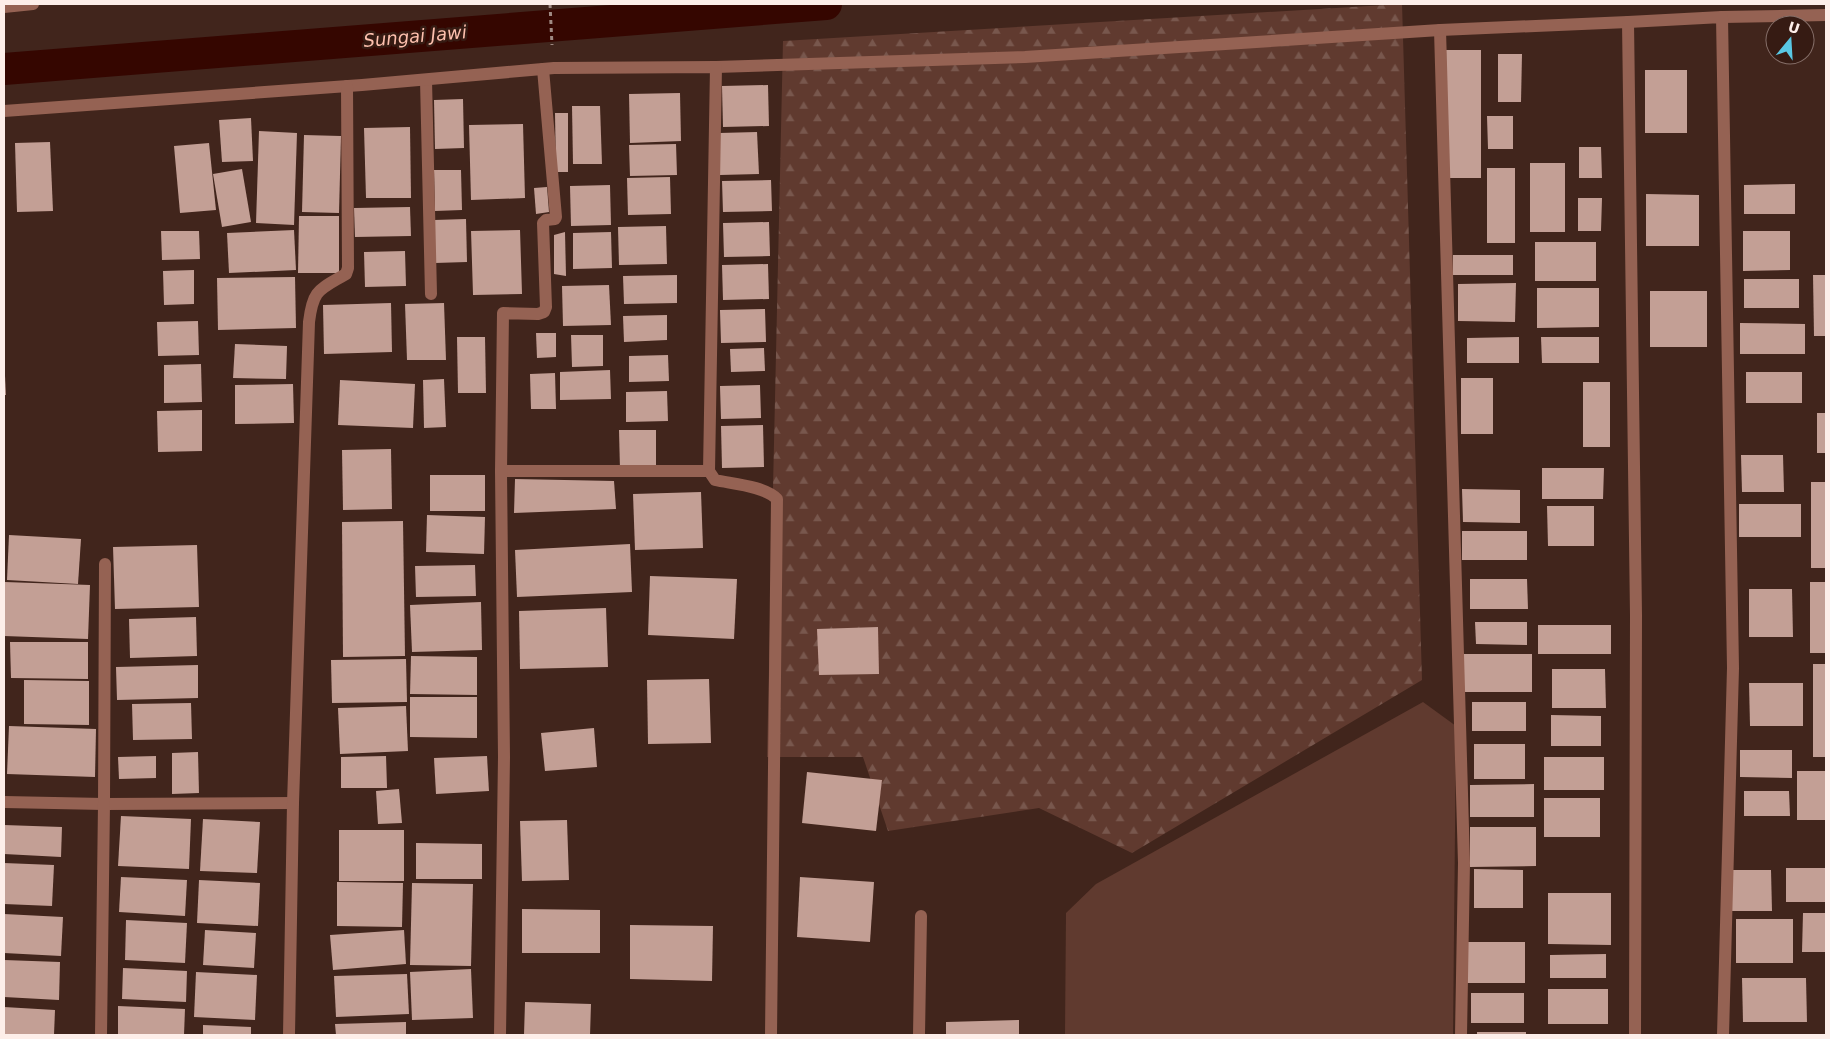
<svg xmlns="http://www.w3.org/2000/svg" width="1830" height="1039" viewBox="0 0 1830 1039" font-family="'DejaVu Sans',sans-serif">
  <defs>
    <pattern id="forest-firs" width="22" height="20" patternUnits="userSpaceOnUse" patternTransform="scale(1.25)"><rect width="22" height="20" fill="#603a2f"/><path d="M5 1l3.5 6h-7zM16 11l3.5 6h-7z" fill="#78574d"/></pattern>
  </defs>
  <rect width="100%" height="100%" fill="#41251c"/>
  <!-- green -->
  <polygon fill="#603a2f" points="1423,702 1456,726 1453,1035 1065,1035 1066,913 1096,884"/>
  <!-- forest -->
  <polygon fill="url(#forest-firs)" points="1402,4 1422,680 1132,853 1039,808 888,831 863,757 767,757 783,41"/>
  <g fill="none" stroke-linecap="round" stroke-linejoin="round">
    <!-- canal -->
    <polyline stroke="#350600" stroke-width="32" points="4,69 826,4"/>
  </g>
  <!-- building -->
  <g fill="#c39f95">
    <polygon points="1446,50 1481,50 1481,178 1447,178"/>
    <polygon points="1498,54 1522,54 1521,102 1498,102"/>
    <rect x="1645" y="70" width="42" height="63"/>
    <polygon points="768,85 769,126 723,127 722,86"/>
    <polygon points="680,93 681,141 630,143 629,94"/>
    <polygon points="463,99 464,148 435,149 434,100"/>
    <polygon points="572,106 600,106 602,164 573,164"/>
    <polygon points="555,113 568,113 568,172 556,172"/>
    <polygon points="1487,116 1513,116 1513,149 1488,149"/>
    <polygon points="251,118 253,161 222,162 219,120"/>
    <polygon points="523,124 525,198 471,200 469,125"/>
    <polygon points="410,127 411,198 366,198 364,128"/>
    <polygon points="259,131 297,133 294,225 256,223"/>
    <polygon points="757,132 759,174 720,175 719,133"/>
    <polygon points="304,135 341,136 339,213 302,212"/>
    <polygon points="50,142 53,211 17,212 15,143"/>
    <polygon points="209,143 216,210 180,213 174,146"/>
    <polygon points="676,144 677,175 630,176 629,145"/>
    <polygon points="1579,147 1601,147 1602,178 1579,178"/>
    <rect x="1530" y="163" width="35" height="69"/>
    <rect x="1487" y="168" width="28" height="75"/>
    <polygon points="242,169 251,222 222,227 213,174"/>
    <polygon points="434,170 461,170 462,210 435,211"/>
    <polygon points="670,177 671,214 628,215 627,178"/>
    <polygon points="771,180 772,211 723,212 722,181"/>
    <polygon points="1795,184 1795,214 1744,214 1744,185"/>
    <polygon points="610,185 611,225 571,226 570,186"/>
    <polygon points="547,187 549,212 536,214 534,188"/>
    <polygon points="1646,194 1699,195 1699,246 1646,246"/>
    <polygon points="1578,198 1602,198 1601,231 1578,231"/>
    <polygon points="410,207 411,236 355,237 354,208"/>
    <polygon points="299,216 339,216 339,273 298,273"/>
    <polygon points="466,219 467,262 435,263 434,220"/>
    <polygon points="769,222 770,256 724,257 723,223"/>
    <polygon points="666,226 667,264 619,265 618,227"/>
    <polygon points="294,230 296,270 229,273 227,233"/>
    <polygon points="520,230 522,294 473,295 471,231"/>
    <polygon points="161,231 199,231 200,259 162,260"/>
    <polygon points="1743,231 1790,231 1790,270 1743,271"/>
    <polygon points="565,232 566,276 554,274 554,235"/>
    <polygon points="611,232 612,268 573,269 573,233"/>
    <rect x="1535" y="242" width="61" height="39"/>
    <polygon points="405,251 406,286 365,287 364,252"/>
    <rect x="1453" y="255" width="60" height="20"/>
    <polygon points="768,264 769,299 723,300 722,265"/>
    <polygon points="194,270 194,304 164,305 163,271"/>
    <polygon points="677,275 677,303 624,304 623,276"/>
    <polygon points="1813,275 1826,275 1826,336 1814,336"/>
    <polygon points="295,277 296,328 218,330 217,278"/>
    <rect x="1744" y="279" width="55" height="29"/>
    <polygon points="1516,283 1515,322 1458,321 1458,284"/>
    <polygon points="609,285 611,325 563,326 562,286"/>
    <polygon points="1537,288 1599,288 1599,327 1537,328"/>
    <rect x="1650" y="291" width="57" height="56"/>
    <polygon points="391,303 392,352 324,354 323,305"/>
    <polygon points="444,303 446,360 407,360 405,304"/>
    <polygon points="765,309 766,342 721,343 720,310"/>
    <polygon points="667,315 667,340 624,342 623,316"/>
    <polygon points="198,321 199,355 158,356 157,322"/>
    <polygon points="1740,323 1805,324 1805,354 1740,354"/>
    <polygon points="536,333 556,333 556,357 537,358"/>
    <polygon points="571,335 603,335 603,366 572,367"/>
    <polygon points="457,337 485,337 486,393 458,393"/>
    <polygon points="1519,337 1519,363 1467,363 1467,338"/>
    <polygon points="1541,337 1599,337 1599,363 1542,363"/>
    <polygon points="235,344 287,346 286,379 233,378"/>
    <polygon points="764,348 765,371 731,372 730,349"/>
    <polygon points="668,355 669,381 629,382 629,356"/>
    <polygon points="201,364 202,402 164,403 164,365"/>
    <polygon points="610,370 611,399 560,400 560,372"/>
    <rect x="1746" y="372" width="56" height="31"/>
    <polygon points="555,373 556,409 531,409 530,374"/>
    <polygon points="4,376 5,376 6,395 4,395"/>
    <rect x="1461" y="378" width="32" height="56"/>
    <polygon points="444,379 446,427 424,428 423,380"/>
    <polygon points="340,380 415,384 413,428 338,425"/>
    <rect x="1583" y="382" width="27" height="65"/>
    <polygon points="293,384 294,423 235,424 235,385"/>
    <polygon points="760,385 761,418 721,419 720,386"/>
    <polygon points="667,391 668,421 626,422 626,392"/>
    <polygon points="202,410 202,451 158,452 157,411"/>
    <rect x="1817" y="413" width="9" height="40"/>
    <polygon points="763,425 764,467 722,468 721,426"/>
    <polygon points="619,430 656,430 656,468 620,470"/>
    <polygon points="391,449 392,509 343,510 342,450"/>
    <polygon points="1741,455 1783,455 1784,492 1742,492"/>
    <polygon points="1542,468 1604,468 1603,499 1542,499"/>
    <rect x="430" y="475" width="55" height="36"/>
    <polygon points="515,479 614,481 616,509 514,513"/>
    <rect x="1811" y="482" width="15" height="86"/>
    <polygon points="1462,489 1520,490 1520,523 1463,522"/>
    <polygon points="701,492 703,548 635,550 633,494"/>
    <rect x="1739" y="504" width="62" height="33"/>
    <polygon points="1547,506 1594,506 1594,546 1548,546"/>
    <polygon points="427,515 485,517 484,554 426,552"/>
    <polygon points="403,521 405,656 343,657 342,522"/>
    <rect x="1462" y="531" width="65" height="29"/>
    <polygon points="9,535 81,539 78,584 7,580"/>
    <polygon points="630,544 632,592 517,597 515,550"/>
    <polygon points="197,545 199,607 115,609 113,547"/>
    <polygon points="475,565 476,596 416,597 415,566"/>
    <polygon points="650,576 737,579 734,639 648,635"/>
    <polygon points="1470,579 1527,579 1528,609 1470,609"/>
    <polygon points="5,582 90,585 88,639 4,636"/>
    <rect x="1810" y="582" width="16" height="71"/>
    <polygon points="1749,589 1792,589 1793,637 1749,637"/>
    <polygon points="481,602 482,650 412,652 410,605"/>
    <polygon points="606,608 608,667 520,669 519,611"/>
    <polygon points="196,617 197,656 130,658 129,619"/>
    <polygon points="1475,622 1527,622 1527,645 1476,644"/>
    <rect x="1538" y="625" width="73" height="29"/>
    <polygon points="878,627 879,674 819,675 817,629"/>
    <polygon points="10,642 88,642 88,679 11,678"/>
    <rect x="1463" y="654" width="69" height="38"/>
    <polygon points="411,656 477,657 477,695 410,694"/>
    <polygon points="406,659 407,702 332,703 331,660"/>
    <rect x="1813" y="664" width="13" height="93"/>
    <polygon points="198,665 198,698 117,700 116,667"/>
    <polygon points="1552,669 1605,669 1606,708 1552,708"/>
    <polygon points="709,679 711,743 648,744 647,680"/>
    <polygon points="24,680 89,681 89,725 24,724"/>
    <polygon points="1749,683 1803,683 1803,726 1750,726"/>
    <polygon points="410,697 477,697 477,738 410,737"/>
    <rect x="1472" y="702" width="54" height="29"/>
    <polygon points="191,703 192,739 133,740 132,704"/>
    <polygon points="406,706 408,751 340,754 338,708"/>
    <polygon points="1551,715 1601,716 1601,746 1551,746"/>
    <polygon points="9,726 96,729 95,777 7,774"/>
    <polygon points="594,728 597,767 545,771 541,733"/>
    <rect x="1474" y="744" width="51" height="35"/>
    <polygon points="1740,750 1792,750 1792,778 1740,777"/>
    <polygon points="198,752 199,793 172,794 172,753"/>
    <polygon points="156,756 156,778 119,779 118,757"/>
    <polygon points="386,756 387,788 341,788 341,757"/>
    <polygon points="487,756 489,791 436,794 434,758"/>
    <rect x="1544" y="757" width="60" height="33"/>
    <rect x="1797" y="771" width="29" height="49"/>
    <polygon points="807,772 882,780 876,831 802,823"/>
    <polygon points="1534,784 1534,817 1470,817 1470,785"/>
    <polygon points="399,789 402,823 378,824 376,791"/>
    <polygon points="1744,791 1789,791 1790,816 1744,816"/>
    <rect x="1544" y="798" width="56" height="39"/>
    <polygon points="121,816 191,819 189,869 118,866"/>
    <polygon points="203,819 260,822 257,873 200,871"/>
    <polygon points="567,820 569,880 522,881 520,821"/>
    <polygon points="4,825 62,827 61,857 4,854"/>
    <polygon points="1470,827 1536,827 1536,866 1470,867"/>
    <rect x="339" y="830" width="65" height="51"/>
    <polygon points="416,843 482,844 482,879 416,879"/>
    <polygon points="4,863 54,865 52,906 4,904"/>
    <rect x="1786" y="868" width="40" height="34"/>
    <polygon points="1474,869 1523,870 1523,908 1474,908"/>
    <polygon points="1730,870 1771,870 1772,911 1730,911"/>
    <polygon points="121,877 187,880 185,916 119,912"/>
    <polygon points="800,877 874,882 870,942 797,937"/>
    <polygon points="199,880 260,883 258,926 197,923"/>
    <polygon points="337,882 403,883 402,927 337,926"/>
    <polygon points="412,883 473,884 471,966 410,965"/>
    <polygon points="1548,893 1611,893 1611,945 1548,944"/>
    <polygon points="522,909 600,910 600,953 522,953"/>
    <polygon points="1803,913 1826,913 1826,952 1802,952"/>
    <polygon points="4,914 63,917 61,956 4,953"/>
    <rect x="1736" y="919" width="57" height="44"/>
    <polygon points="126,920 187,923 185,963 125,960"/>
    <polygon points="630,925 713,926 712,981 630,979"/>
    <polygon points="205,930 256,933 254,968 203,965"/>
    <polygon points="404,930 406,964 333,970 330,935"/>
    <rect x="1464" y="942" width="61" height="41"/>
    <polygon points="1606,954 1606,978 1550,978 1550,955"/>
    <polygon points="4,960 60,962 59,1000 4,997"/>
    <polygon points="123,968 187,971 186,1002 122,999"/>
    <polygon points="471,969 473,1018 412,1020 410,972"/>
    <polygon points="196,972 257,975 255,1020 194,1017"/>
    <polygon points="407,974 409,1014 336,1017 334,976"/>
    <polygon points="1742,978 1806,978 1807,1022 1743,1022"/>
    <rect x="1548" y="989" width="60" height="35"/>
    <rect x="1471" y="993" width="53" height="30"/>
    <polygon points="525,1002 591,1004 590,1035 524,1035"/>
    <polygon points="118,1006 185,1009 184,1035 118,1035"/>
    <polygon points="4,1007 55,1010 54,1035 4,1035"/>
    <polygon points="1019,1020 1019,1035 946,1035 946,1022"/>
    <polygon points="406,1022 406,1035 336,1035 335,1024"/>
    <polygon points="203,1025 251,1027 251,1035 203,1035"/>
    <rect x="1477" y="1032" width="49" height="3"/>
  </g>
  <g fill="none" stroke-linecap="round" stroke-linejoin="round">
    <!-- path -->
    <polyline stroke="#9f8a83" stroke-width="3" stroke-dasharray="4 4" stroke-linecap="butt" points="550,4 552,45"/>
    <!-- street -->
    <g stroke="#956253" stroke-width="12">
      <polyline points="4,7 33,4"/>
      <polyline points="1722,17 1826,15"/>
      <polyline points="1440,30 1464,863 1461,1035"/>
      <polyline points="716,67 1025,57 1440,30 1628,22"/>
      <polyline points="426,80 431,294"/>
      <path d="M4,111l358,-26 192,-17 162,-1 -7,404 6,9c18,4 49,6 62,19l-6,536"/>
      <polyline points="501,471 709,471"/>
      <polyline points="4,802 104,804 293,803"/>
      <polyline points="101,1035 104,804 105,564"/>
      <path d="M289,1035l4,-232 16,-481c4,-33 10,-32 37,-48l2,-6 -1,-182"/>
      <polyline points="500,1035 504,757 501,471 503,313 538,314 544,312 546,307 543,223 546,220 555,219 556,217 543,69"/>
      <polyline points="919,1035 921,916"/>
      <polyline points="1635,1035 1636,615 1628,22 1722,17 1733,668 1723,1035"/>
    </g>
  </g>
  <g text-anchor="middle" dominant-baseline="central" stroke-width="5" stroke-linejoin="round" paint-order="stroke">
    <!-- water labels -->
    <g font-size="18" font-style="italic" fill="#fec0ae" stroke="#361b13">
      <text transform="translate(415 36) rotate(-5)">Sungai Jawi</text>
    </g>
  </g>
  <!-- border -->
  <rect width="1830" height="1039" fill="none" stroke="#fdeee9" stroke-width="10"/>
  <!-- north arrow -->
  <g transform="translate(1790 40) rotate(18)"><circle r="24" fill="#361b13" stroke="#866f69"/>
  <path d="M0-4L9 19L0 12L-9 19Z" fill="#59c8e4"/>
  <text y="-8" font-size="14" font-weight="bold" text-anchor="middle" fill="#fdeee9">U</text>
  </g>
</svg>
